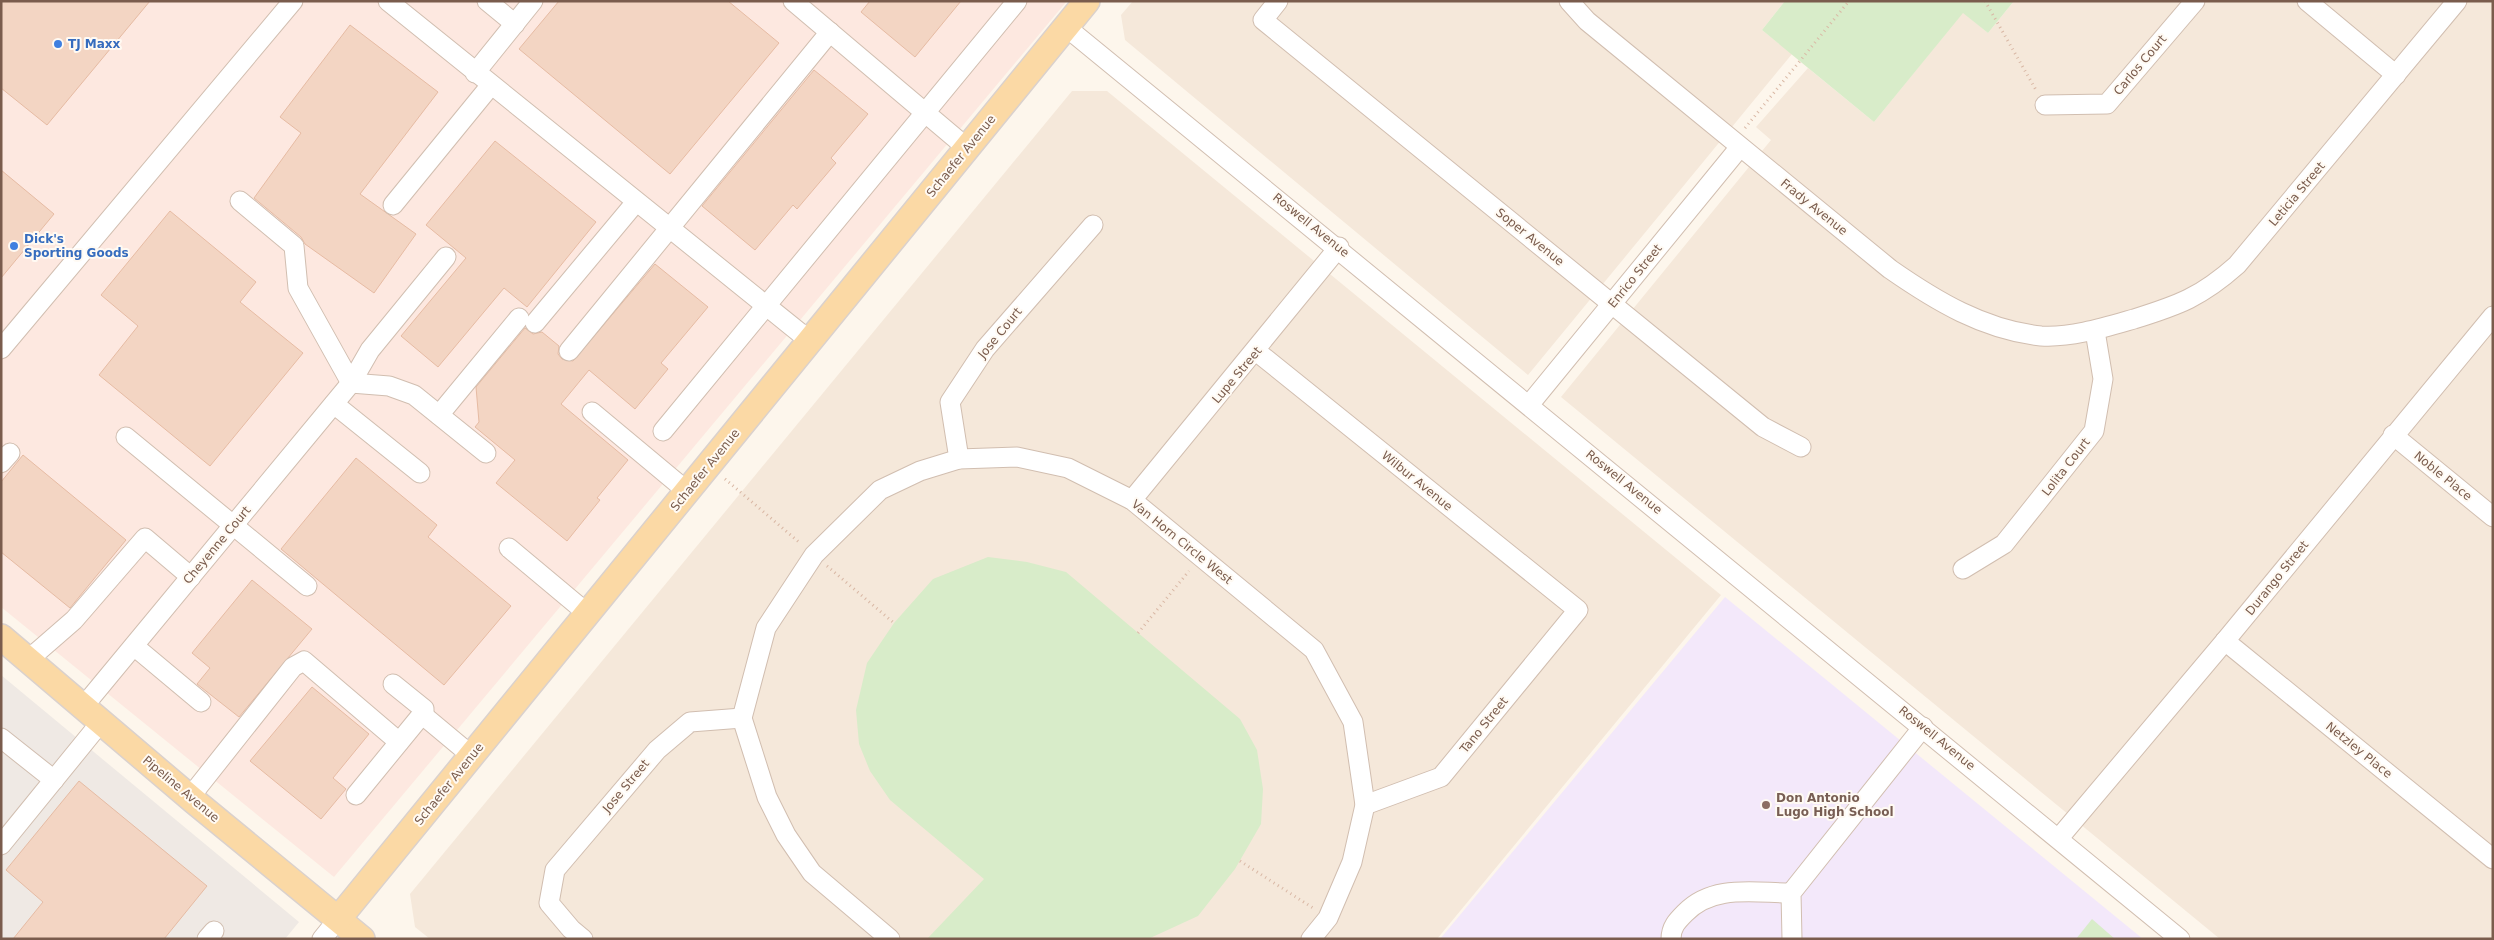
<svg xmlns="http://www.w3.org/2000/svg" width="2494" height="940" viewBox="0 0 2494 940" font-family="'DejaVu Sans',sans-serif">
  <rect width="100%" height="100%" fill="#fdf6ec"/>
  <!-- residential -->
  <g fill="#f5e8da">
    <polygon points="1133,1 1785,1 1762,30 1792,54 1528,375 1125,40 1121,15"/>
    <polygon points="2014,1 2493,1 2493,939 2220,939 1561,397 1771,140 1756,127 1808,68 1874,122 1963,12 1988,33"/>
    <polygon points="1072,91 1107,91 1721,595 1437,939 430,939 415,927 410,894"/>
  </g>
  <!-- commercial -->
  <polygon fill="#fde8e0" points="1,1 1067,1 334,877 1,607"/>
  <!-- industrial -->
  <polygon fill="#efe9e4" points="1,675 299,922 285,939 1,939"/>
  <!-- education -->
  <polygon fill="#f3e8fa" points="1725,597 2143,939 1440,939"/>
  <!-- green -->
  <g fill="#d8ecc9">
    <polygon points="1785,1 2014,1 1988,33 1963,13 1874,122 1762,30"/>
    <polygon points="988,557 1027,562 1066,572 1240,719 1257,750 1263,789 1261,824 1235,869 1198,916 1148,939 927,939 984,879 890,800 870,771 859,744 856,710 867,663 894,623 933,579"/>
    <polygon points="2092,919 2115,939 2076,939"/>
  </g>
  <!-- building -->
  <g fill="#f3d5c3" stroke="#e6bba3">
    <polygon points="1,1 150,1 47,125 1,88"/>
    <polygon points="559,1 728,1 779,43 670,174 519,49"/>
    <polygon points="870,1 961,1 915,57 861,12"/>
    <polygon points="350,25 438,92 360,194 416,234 374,293 305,244 301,237 254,198 301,133 280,117"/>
    <polygon points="814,70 868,114 831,158 836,163 797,209 793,205 755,250 702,206"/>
    <polygon points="495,141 596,222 527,307 504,288 438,367 401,336 466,258 426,225"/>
    <polygon points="1,170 54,214 1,278"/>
    <polygon points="170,211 256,282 240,302 303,353 210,466 99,375 138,326 101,295"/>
    <polygon points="655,264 708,307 661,363 668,369 635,409 589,370 561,404 628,460 597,498 600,500 567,541 496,483 515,460 475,427 479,422 476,387 525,328 533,334 542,332 559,346 558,354 562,359 573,361"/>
    <polygon points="23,455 126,540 70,608 1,552 1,482"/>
    <polygon points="356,458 437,525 428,537 511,606 444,685 281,549"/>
    <polygon points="252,580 312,629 239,717 197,684 210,668 192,653"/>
    <polygon points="312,687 369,734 333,778 346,789 321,819 250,761"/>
    <polygon points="79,781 207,886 164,939 13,939 43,902 6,870"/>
  </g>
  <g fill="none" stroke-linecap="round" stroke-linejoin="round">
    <!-- minor casing -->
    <g stroke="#d1beb0" stroke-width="21">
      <g id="minor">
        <polyline points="388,1 810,341"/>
        <polyline points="487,1 515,24"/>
        <polyline points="793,1 967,148"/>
        <polyline points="1278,1 1263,20 1763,427 1801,447"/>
        <path d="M1569,1l18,20 303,248c46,32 94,61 151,67 30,2 65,-9 93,-17 45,-14 67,-22 103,-54l220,-264"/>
        <polyline points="2307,1 2396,75"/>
        <polyline points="1066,27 2180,939"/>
        <polyline points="475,73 533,1"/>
        <polyline points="2045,105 2107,104 2195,1"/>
        <polyline points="240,201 294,246 298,288 351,383"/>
        <polyline points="393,205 491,85"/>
        <polyline points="535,323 636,202"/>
        <polyline points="1,349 293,1"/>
        <polyline points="569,351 830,32"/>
        <polyline points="1256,351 1578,610 1441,777 1365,805"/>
        <polyline points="351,383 389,386 414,395 486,453"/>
        <polyline points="334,404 420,473"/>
        <polyline points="1529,405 1740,147"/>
        <polyline points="592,412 688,492"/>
        <polyline points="439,415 519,318"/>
        <polyline points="663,431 1017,1"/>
        <polyline points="2393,435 2493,517"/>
        <polyline points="126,437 307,586"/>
        <polyline points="959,459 950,402 985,349 1093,225"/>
        <polyline points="1,463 10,453"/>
        <polyline points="1132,500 1339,247"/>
        <polyline points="509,548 588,614"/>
        <polyline points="1963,569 2004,544 2094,431 2103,379 2095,331"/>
        <polyline points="2225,641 2493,859"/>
        <polyline points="134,646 201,702"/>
        <polyline points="28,660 74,620 145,538 191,577"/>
        <polyline points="393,684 424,709 424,716"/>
        <polyline points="83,707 351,383 370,350 446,257"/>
        <polyline points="742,718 766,628 814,555 880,490 920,471 959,459 1017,457 1068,468 1132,500 1314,650 1353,722 1365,805 1352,862 1328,918 1311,939"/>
        <polyline points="742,718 767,797 786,835 812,873 890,939"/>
        <polyline points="1,738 54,780"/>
        <polyline points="356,795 419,718 424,716 472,756"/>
        <polyline points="190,797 293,667 304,661 399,742"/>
        <polyline points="2059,838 2225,641 2493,316"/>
        <polyline points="1,845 101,722"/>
        <polyline points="207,939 214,931"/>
        <polyline points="322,939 339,918"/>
        <polyline points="583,939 571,929 549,903 555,870 657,750 690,722 742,718"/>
        <path d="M1671,939c0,-12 6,-18 14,-26 28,-29 69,-20 106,-20"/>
        <polyline points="1792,939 1791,893 1923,727"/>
      </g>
    </g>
    <!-- major casing -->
    <g stroke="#dad1cd" stroke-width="28">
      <g id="major">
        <polyline points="1,637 194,801 362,939"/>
        <polyline points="339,918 1087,1"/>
      </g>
    </g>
    <!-- path -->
    <g stroke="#d9b8a5" stroke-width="3" stroke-dasharray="1 4" stroke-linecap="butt">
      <polyline points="1985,1 2036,90"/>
      <polyline points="1745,128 1849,1"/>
      <polyline points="725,479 800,543"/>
      <polyline points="827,566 894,623"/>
      <polyline points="1138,633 1189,571"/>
      <polyline points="1240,861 1313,908"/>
    </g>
    <!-- minor -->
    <use href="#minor" stroke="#fff" stroke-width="19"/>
    <!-- major -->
    <use href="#major" stroke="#fbd9a5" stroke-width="25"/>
  </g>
  <!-- markers -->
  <g fill="#3f7fe0" stroke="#fffaf3" stroke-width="2">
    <circle cx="58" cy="44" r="5"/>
    <circle cx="14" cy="246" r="5"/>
  </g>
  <circle fill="#8d6e63" stroke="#fffaf3" stroke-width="2" cx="1766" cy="805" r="5"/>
  <g text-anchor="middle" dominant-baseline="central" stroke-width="4" stroke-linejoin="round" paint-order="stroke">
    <!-- shop labels -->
    <g font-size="12" font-weight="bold" fill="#366cbe" stroke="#fffaf3" text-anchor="start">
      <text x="68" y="44">TJ Maxx</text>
      <text x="24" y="239">Dick's<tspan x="24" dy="14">Sporting Goods</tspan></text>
    </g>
    <!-- street labels -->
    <g font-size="12" fill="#7a5c4d" stroke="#fffaf3">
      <text transform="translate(2140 65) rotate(-50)">Carlos Court</text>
      <text transform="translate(961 156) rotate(-51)">Schaefer Avenue</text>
      <text transform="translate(2297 194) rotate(-50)">Leticia Street</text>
      <text transform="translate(1814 207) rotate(39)">Frady Avenue</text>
      <text transform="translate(1311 225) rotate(39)">Roswell Avenue</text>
      <text transform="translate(1530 237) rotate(39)">Soper Avenue</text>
      <text transform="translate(1635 276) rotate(-51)">Enrico Street</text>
      <text transform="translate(1000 333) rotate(-51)">Jose Court</text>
      <text transform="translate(1237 375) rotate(-50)">Lupe Street</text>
      <text transform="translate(2066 467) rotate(-52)">Lolita Court</text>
      <text transform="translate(705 470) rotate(-51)">Schaefer Avenue</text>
      <text transform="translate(2443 476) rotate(39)">Noble Place</text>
      <text transform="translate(1417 481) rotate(39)">Wilbur Avenue</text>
      <text transform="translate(1624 482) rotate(39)">Roswell Avenue</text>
      <text transform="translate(1182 542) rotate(39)">Van Horn Circle West</text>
      <text transform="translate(217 545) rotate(-50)">Cheyenne Court</text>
      <text transform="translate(2277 578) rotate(-51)">Durango Street</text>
      <text transform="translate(1484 725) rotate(-51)">Tano Street</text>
      <text transform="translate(1937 738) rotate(39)">Roswell Avenue</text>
      <text transform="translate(2359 750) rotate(39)">Netzley Place</text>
      <text transform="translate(449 784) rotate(-51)">Schaefer Avenue</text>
      <text transform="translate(626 786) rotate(-50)">Jose Street</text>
      <text transform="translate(181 789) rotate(40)">Pipeline Avenue</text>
    </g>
    <!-- education labels -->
    <g font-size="12" font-weight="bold" fill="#785e54" stroke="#fffaf3" text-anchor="start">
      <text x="1776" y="798">Don Antonio<tspan x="1776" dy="14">Lugo High School</tspan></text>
    </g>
  </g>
  <!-- border -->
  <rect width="2494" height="940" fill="none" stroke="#7a5c4d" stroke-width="5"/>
</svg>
